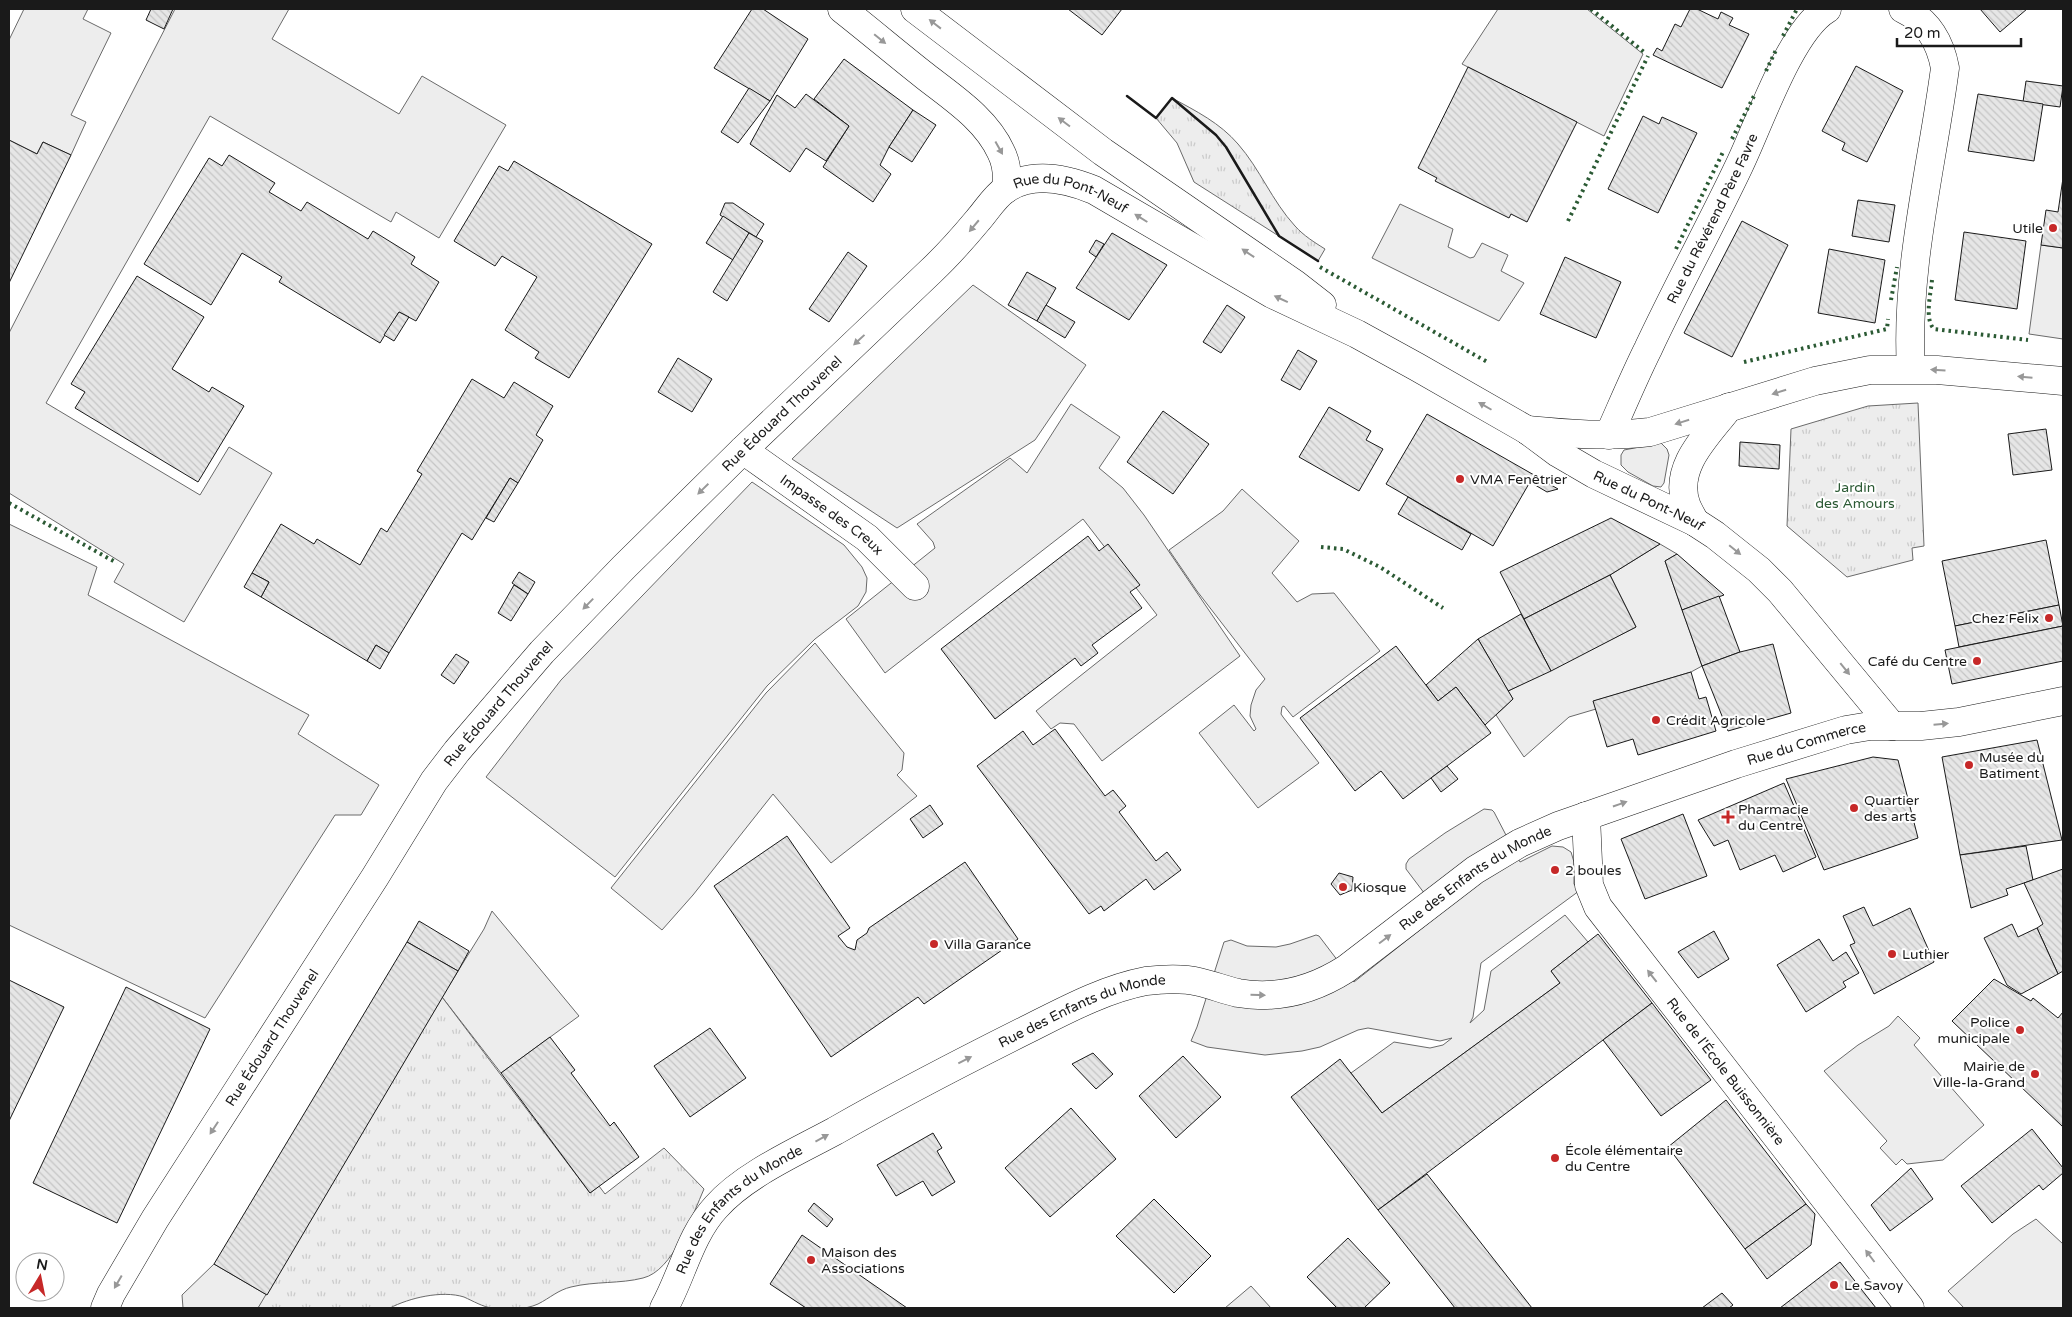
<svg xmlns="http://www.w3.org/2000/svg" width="2072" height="1317" viewBox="0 0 2072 1317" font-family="'Varela Round',sans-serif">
  <defs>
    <pattern id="park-tufts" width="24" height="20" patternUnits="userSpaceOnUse" patternTransform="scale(1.25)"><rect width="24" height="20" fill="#ededed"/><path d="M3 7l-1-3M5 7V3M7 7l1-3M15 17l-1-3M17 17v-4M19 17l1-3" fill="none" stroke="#cbcbcb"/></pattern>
    <pattern id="building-back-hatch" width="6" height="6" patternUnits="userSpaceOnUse" patternTransform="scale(1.25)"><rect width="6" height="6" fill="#e6e6e6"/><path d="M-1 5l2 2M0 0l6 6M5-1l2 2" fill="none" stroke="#c5c5c5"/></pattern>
  </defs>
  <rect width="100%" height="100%" fill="#fff"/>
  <!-- built -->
  <g fill="#ededed" stroke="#6a6a6a">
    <polygon points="24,9 88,9 83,19 111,33 71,115 86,122 71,155 43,142 37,154 9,140 9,40"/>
    <polygon points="175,9 289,9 272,39 399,114 422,76 506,125 439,238 396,212 391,222 210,116 46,403 200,495 229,447 272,473 184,622 114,582 124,564 9,493 9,333"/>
    <polygon points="1498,9 1587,9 1643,54 1604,136 1462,64"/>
    <polygon points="1400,204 1453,229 1448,247 1470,258 1474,257 1482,243 1508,255 1501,271 1524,283 1499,321 1372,258"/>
    <polygon points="2041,245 2063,248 2063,339 2029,334"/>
    <polygon points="973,285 1086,365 1035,440 897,528 792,459"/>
    <polygon points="1071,404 1120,437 1099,468 1123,488 1144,515 1240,656 1102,761 1074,724 1060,723 1051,729 1036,711 1157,615 1083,519 885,673 846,619 935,548 933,542 917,524 1010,458 1027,473"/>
    <polygon points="1661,443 1667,449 1669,455 1664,483 1661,487 1653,486 1628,472 1621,465 1621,455 1624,450"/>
    <polygon points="752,482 844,545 862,567 867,578 866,592 858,606 815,639 767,686 615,877 486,777 561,680"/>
    <polygon points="1242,489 1299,541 1272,573 1297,602 1312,594 1334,593 1380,651 1293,717 1284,706 1282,707 1281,714 1283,717 1319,763 1258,808 1199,733 1234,705 1254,731 1256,729 1250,716 1251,705 1256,690 1265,679 1197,591 1169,550 1223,511"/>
    <polygon points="9,524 97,567 88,595 309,715 298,734 379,785 361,815 335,815 205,1018 9,925"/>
    <polygon points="1660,544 1677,554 1665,561 1702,666 1691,672 1594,701 1596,709 1569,717 1524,757 1496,715 1513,699 1508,691 1636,627 1610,575"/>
    <polygon points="815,643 904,753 902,770 897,775 917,796 831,863 773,794 693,895 662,930 611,888 766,693"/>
    <polygon points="1484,809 1492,810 1494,812 1520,862 1552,846 1563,847 1571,852 1574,862 1574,884 1579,891 1481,963 1473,1017 1470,1023 1484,1010 1491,971 1565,915 1588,942 1551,971 1560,983 1382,1113 1351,1073 1394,1042 1430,1048 1443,1045 1452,1038 1440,1041 1368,1028 1358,1030 1320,1047 1302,1051 1265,1055 1207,1047 1191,1041 1197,1027 1224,942 1231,940 1247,946 1276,947 1290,944 1316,935 1319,936 1354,982 1440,914 1406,869 1406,864 1409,859 1445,833"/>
    <polygon points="492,911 579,1016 501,1073 442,997 484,929"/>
    <polygon points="1898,1016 1920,1038 1914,1045 1984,1125 1943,1160 1907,1164 1902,1159 1896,1165 1880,1148 1887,1141 1824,1071 1858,1045 1889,1026"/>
    <polygon points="2036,1219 2063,1244 2063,1308 1964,1308 1948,1291 2013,1234"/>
    <polygon points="214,1264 267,1295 258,1308 183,1308 182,1295"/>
    <polygon points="1251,1286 1271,1308 1225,1308"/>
  </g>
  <!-- park -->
  <g fill="url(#park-tufts)" stroke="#6a6a6a">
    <path d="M1172,98c24,13 48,25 66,46 22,25 34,57 57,82 9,10 19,16 30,23l-7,12 -124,-79 -17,-39 -21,-25z"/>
    <polygon points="1918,403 1924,546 1912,548 1913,560 1847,577 1787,526 1791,429 1868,406"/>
    <path d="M442,997l148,196 9,-7 6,8 59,-46 40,41c-11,25 -31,82 -61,89 -23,6 -48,3 -72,9 -13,3 -21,11 -33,17 -13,6 -32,6 -46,4 -9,-1 -19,-7 -28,-11 -22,-7 -55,1 -74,11h-132z"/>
  </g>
  <!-- building -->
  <g fill="url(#building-back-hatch)" stroke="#1a1a1a">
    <polygon points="151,9 173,9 164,29 146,20"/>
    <polygon points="752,9 763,9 808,39 770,101 714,68"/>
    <polygon points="1068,9 1122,9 1102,35"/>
    <polygon points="1690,9 1697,9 1718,19 1721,12 1733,18 1729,25 1749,34 1722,88 1653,55 1657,48 1662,51 1675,24 1681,27"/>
    <polygon points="1980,9 2027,9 2000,32"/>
    <polygon points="844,59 913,110 889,147 880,165 891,174 873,202 823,167 849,126 814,99"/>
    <polygon points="1856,66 1903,91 1867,162 1842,150 1845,143 1822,131"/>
    <polygon points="1468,67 1577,122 1527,222 1511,214 1509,218 1435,181 1437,178 1418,168"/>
    <polygon points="2026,81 2063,86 2060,107 2023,102"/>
    <polygon points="749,88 770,101 738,143 721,132"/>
    <polygon points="806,94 849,126 826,161 806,148 790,172 750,144 777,95 795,108"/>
    <polygon points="1978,94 2043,104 2034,161 1968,151"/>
    <polygon points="913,110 936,125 912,162 889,147"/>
    <polygon points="1643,116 1659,124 1662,117 1697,133 1658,213 1608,189"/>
    <polygon points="9,140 37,154 43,142 71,155 9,283"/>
    <polygon points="229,155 275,183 269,192 301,211 307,202 368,239 373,231 415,257 411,264 439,282 416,321 399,312 380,343 279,282 282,277 242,253 211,305 144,264 209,158 222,166"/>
    <polygon points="514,161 652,244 569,378 535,358 539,352 505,330 537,277 502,256 495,266 454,241 499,166 508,171"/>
    <polygon points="2063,178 2063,248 2041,245 2046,210 2058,212"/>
    <polygon points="1858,200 1895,205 1889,242 1852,236"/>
    <polygon points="725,203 733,203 764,224 756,237 720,215"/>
    <polygon points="723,216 749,233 733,260 706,243"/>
    <polygon points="1742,221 1788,245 1732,357 1684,333"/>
    <polygon points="1964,232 2026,241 2017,309 1955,300"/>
    <polygon points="749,233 763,241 727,301 713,292"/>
    <polygon points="1112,233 1167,265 1129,320 1076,288"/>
    <polygon points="1096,240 1104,244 1096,257 1089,252"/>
    <polygon points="1829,249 1885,260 1875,323 1818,313"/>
    <polygon points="848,252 867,266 829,322 809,309"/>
    <polygon points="1565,257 1621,282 1596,338 1540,314"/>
    <polygon points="1027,272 1056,288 1037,321 1008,305"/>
    <polygon points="137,276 204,317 172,369 209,392 212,387 244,406 198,482 75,408 85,392 71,384"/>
    <polygon points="1046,305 1075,322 1065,338 1037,321"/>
    <polygon points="1227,305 1245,317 1221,353 1203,342"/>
    <polygon points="399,312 409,317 394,341 384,335"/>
    <polygon points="1298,350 1317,361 1300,390 1281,380"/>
    <polygon points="678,358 712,379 692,412 658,392"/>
    <polygon points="472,379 504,398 514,382 553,406 536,435 543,440 518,483 510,478 472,540 462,533 389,653 376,645 367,661 261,597 269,582 252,573 281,524 314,544 317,539 360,565 381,528 387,532 422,474 417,471"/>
    <polygon points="1329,407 1371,431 1366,440 1383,449 1359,491 1299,457"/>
    <polygon points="1163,411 1209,444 1173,494 1127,462"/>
    <polygon points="1427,414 1534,475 1493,546 1386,484"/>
    <polygon points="2046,429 2052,470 2013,475 2008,434"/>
    <polygon points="1740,442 1780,445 1779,469 1739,466"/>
    <polygon points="1534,475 1558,489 1547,492 1530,482"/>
    <polygon points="510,478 518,483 494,522 486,518"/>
    <polygon points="1408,497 1471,534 1462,550 1398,514"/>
    <polygon points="1611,518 1660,544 1610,575 1524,619 1500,572"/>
    <polygon points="1088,536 1099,551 1108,544 1140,585 1130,592 1142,608 1092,645 1098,653 1081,666 1075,658 995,719 941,649"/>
    <polygon points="2046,540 2059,605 1955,626 1942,561"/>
    <polygon points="1677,554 1724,595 1682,610 1665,561"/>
    <polygon points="519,572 535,582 528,594 512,583"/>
    <polygon points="252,573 269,582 261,597 244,587"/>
    <polygon points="1610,575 1636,627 1551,671 1524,619"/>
    <polygon points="514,585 528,594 511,621 498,613"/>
    <polygon points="1719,596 1740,652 1702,666 1682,610"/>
    <polygon points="2059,605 2063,626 1959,647 1955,626"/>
    <polygon points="1521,614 1551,671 1508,691 1478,639"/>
    <polygon points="2063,626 2063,661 1952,684 1945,650"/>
    <polygon points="1478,639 1513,699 1485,725 1456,687 1438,701 1426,685"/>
    <polygon points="1773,644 1791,713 1728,731 1702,666 1740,652"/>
    <polygon points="376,645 389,653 380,669 367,661"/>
    <polygon points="1396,646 1438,701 1456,687 1491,733 1403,799 1381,771 1355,791 1300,718"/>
    <polygon points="456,654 469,662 454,684 441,675"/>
    <polygon points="1691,672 1699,699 1706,697 1716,731 1638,755 1633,739 1607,747 1593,701"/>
    <polygon points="1055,729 1105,796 1113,790 1126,806 1119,812 1156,861 1167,852 1181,870 1154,890 1146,879 1104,911 1101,906 1089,914 977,766 1023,731 1033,745"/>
    <polygon points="2037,740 2062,840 1960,855 1942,757"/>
    <polygon points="1873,757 1898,760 1918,838 1824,870 1786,779"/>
    <polygon points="1447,766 1458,779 1441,792 1431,778"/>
    <polygon points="1784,783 1816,857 1783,872 1775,855 1740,870 1728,840 1714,846 1698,820"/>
    <polygon points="930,805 943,824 923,838 910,819"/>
    <polygon points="1683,814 1707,876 1645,899 1621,839"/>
    <polygon points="787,836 850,928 838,936 847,947 855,950 857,940 867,933 869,928 965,862 1018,939 924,1004 918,997 831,1057 714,886"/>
    <polygon points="2026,846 2033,880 2006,889 2008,895 1971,908 1960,855"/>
    <polygon points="2063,869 2063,971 2058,974 2037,928 2043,924 2024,883"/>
    <polygon points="1339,873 1353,877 1352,890 1340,895 1331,884"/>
    <polygon points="1864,907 1873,926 1910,908 1934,962 1874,994 1850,945 1855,943 1843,916"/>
    <polygon points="419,921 469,951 458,971 407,942"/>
    <polygon points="2012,924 2018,937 2037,928 2058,974 2021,994 2007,985 1984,938"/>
    <polygon points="1714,931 1729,959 1698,978 1678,952"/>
    <polygon points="1598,934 1652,1003 1378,1210 1291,1097 1340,1059 1382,1113 1560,983 1551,971"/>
    <polygon points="1819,939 1833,961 1846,952 1859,973 1843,982 1846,987 1806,1012 1777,965"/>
    <polygon points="407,942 458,971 267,1295 214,1264"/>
    <polygon points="1994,979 2031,1001 2033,998 2058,1018 2063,1012 2063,1127 1952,1021"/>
    <polygon points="9,980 64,1007 9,1121"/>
    <polygon points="126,987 210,1029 117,1223 33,1183"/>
    <polygon points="1652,1003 1711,1080 1661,1116 1603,1040"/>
    <polygon points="710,1028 746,1078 690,1117 654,1066"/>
    <polygon points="550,1037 575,1070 571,1073 610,1126 614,1122 639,1157 590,1193 501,1073"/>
    <polygon points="1093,1053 1113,1074 1096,1089 1072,1064"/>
    <polygon points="1183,1056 1221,1097 1176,1138 1139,1096"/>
    <polygon points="1726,1100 1806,1204 1745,1249 1668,1147"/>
    <polygon points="1071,1108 1116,1159 1050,1217 1005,1168"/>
    <polygon points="2032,1129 2063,1168 2063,1173 2043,1190 2039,1185 1992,1223 1961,1186"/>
    <polygon points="933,1133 942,1148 937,1151 955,1182 932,1196 923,1181 896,1196 877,1165"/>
    <polygon points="1911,1168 1933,1199 1890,1231 1871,1205"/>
    <polygon points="1427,1174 1532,1308 1455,1308 1378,1210"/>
    <polygon points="1154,1199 1211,1256 1174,1293 1116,1236"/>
    <polygon points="814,1203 833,1219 827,1227 808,1211"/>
    <polygon points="1806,1204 1815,1214 1811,1245 1767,1279 1745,1249"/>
    <polygon points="802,1235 907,1308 806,1308 770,1284"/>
    <polygon points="1348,1238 1390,1283 1364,1308 1337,1308 1307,1277"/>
    <polygon points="1840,1262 1876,1308 1780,1308"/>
    <polygon points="1722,1293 1733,1305 1729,1308 1702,1308"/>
  </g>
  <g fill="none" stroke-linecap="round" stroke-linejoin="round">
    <!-- minor casing -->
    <g stroke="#1a1a1a" stroke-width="29">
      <g id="minor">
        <path d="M842,9c28,22 55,45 83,67 28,22 61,43 76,76 6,12 7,23 5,37"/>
        <polyline points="915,9 1103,152 1295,284 1322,305"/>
        <path d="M1903,9c25,12 37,32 42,59 -13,98 -40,202 -34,301"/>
        <path d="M1527,430c41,4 82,7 123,2l165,-51 55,-11h67l126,11"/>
        <path id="s1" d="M1609,435c13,-29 25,-58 39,-86 29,-62 62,-122 91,-183 20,-41 51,-135 88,-157"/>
        <path id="s2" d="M743,450l124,88 48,48"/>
        <path d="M1695,522c-3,-6 -7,-12 -9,-18 -13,-38 22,-69 43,-97"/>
        <path id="s3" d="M1586,816l3,69 9,22 312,401"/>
        <path id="s4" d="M105,1308l6,-14 44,-75 220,-342 59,-96 23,-30 85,-99 82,-85 119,-117 188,-179c17,-16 32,-33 47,-51 8,-9 17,-24 28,-31 26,-18 61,-10 88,1l178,104 85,40 60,33 110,63 31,23 36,21 101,48 20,13 44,35 21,21 112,135"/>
        <path id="s5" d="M664,1308c18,-32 26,-73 52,-101 28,-32 82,-56 119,-76 63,-36 127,-69 191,-101 38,-19 78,-41 120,-49 17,-2 37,-3 53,1 13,3 26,8 39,11 40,7 75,-3 108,-24l129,-99 45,-27 38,-17 178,-62 110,-34 24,-4h51l38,-4 104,-21"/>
      </g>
    </g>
    <!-- minor -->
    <use href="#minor" stroke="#fff" stroke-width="28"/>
    <!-- hedge -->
    <g stroke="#2b5a34" stroke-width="4" stroke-dasharray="2.5 4" stroke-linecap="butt">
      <polyline points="1591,9 1644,52"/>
      <polyline points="1783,36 1797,9"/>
      <polyline points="1766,71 1776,50"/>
      <polyline points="1732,139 1755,94"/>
      <polyline points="1568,221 1648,56"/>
      <polyline points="1676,249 1724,150"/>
      <polyline points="1320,267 1489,363"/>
      <path d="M1932,280c-1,13 -8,39 2,49l94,11"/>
      <polyline points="1891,300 1897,267"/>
      <polyline points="1744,362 1887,329 1888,319"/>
      <polyline points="9,503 117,563"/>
      <polyline points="1321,547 1343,549 1380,567 1443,608"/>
    </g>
    <!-- wall -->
    <polyline stroke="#1a1a1a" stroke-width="2.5" points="1127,96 1156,118 1172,98 1216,135 1226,147 1279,236 1318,261"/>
  </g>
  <!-- one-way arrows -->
  <defs><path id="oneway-solid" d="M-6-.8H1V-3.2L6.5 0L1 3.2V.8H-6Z" transform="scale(1.25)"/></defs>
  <g fill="#989898">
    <use href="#oneway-solid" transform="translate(935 24) rotate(-142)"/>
    <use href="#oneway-solid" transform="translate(880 39) rotate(39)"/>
    <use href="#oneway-solid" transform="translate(1064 122) rotate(-143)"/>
    <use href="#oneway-solid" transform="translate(999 148) rotate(61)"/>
    <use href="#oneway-solid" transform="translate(1141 218) rotate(-148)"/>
    <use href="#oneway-solid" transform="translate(974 226) rotate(130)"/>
    <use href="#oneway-solid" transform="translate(1248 253) rotate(-146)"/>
    <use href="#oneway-solid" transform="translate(1281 299) rotate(-155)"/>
    <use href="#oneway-solid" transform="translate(859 340) rotate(137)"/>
    <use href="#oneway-solid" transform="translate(1938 370) rotate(-177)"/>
    <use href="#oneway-solid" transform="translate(2025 377) rotate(-175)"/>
    <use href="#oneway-solid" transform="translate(1779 392) rotate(163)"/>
    <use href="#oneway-solid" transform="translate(1485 406) rotate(-150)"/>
    <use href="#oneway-solid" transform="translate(1682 422) rotate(163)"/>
    <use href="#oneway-solid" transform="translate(703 489) rotate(136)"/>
    <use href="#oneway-solid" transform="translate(1735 550) rotate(39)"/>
    <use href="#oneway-solid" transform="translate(588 604) rotate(134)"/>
    <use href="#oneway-solid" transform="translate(1845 669) rotate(51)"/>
    <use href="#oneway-solid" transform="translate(1941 724) rotate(-5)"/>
    <use href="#oneway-solid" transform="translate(1620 804) rotate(-19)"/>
    <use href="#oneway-solid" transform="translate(1385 939) rotate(-37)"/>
    <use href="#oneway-solid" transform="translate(1652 976) rotate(-128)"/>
    <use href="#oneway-solid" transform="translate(1258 995) rotate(2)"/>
    <use href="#oneway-solid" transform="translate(965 1060) rotate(-27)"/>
    <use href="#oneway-solid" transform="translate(214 1128) rotate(123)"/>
    <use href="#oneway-solid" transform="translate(822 1138) rotate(-29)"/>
    <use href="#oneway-solid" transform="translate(1870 1256) rotate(-127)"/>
    <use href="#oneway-solid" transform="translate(118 1282) rotate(120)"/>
  </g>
  <!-- markers -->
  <g fill="#c62828" stroke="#fff" stroke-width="2">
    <circle cx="2053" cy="228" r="5"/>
    <circle cx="1460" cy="479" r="5"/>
    <circle cx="2049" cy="618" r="5"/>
    <circle cx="1977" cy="661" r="5"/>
    <circle cx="1656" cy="720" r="5"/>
    <circle cx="1969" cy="765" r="5"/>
    <circle cx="1854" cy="808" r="5"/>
    <path d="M1725.5 809.5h5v5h5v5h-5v5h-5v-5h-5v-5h5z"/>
    <circle cx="1555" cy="870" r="5"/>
    <circle cx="1343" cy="887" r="5"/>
    <circle cx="934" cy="944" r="5"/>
    <circle cx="1892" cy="954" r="5"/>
    <circle cx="2020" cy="1030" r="5"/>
    <circle cx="2035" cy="1074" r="5"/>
    <circle cx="1555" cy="1158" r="5"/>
    <circle cx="811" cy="1260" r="5"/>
    <circle cx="1834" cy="1285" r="5"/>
  </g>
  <g text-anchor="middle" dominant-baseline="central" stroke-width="4" stroke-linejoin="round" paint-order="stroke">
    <!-- street labels -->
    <g font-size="14" fill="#1a1a1a" stroke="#fff">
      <text stroke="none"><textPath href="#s4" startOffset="1515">Rue du Pont-Neuf</textPath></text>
      <text stroke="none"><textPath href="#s1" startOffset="240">Rue du Révérend Père Favre</textPath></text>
      <text stroke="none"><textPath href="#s4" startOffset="1128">Rue Édouard Thouvenel</textPath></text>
      <text stroke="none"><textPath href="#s4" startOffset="2174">Rue du Pont-Neuf</textPath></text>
      <text stroke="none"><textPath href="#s2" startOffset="110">Impasse des Creux</textPath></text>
      <text stroke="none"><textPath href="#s4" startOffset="722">Rue Édouard Thouvenel</textPath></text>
      <text stroke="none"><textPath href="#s5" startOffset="1328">Rue du Commerce</textPath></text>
      <text stroke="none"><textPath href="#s5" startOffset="968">Rue des Enfants du Monde</textPath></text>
      <text stroke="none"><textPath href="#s5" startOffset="532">Rue des Enfants du Monde</textPath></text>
      <text stroke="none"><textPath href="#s4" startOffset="318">Rue Édouard Thouvenel</textPath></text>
      <text stroke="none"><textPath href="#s3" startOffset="301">Rue de l'École Buissonnière</textPath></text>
      <text stroke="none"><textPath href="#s5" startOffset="128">Rue des Enfants du Monde</textPath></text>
    </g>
    <!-- poi labels -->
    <g font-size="14" fill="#1a1a1a" stroke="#fff" text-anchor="start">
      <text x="2043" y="228" text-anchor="end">Utile</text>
      <text x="1470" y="479">VMA Fenêtrier</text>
      <text x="2039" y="618" text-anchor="end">Chez Felix</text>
      <text x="1967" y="661" text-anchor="end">Café du Centre</text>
      <text x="1666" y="720">Crédit Agricole</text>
      <text x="1979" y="757">Musée du<tspan x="1979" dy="16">Batiment</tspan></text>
      <text x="1864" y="800">Quartier<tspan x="1864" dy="16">des arts</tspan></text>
      <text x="1738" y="809">Pharmacie<tspan x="1738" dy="16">du Centre</tspan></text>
      <text x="1565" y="870">2 boules</text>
      <text x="1353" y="887">Kiosque</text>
      <text x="944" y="944">Villa Garance</text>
      <text x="1902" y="954">Luthier</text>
      <text x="2010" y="1022" text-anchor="end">Police<tspan x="2010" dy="16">municipale</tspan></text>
      <text x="2025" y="1066" text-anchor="end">Mairie de<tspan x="2025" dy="16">Ville-la-Grand</tspan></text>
      <text x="1565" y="1150">École élémentaire<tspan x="1565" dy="16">du Centre</tspan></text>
      <text x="821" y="1252">Maison des<tspan x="821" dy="16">Associations</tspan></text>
      <text x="1844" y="1285">Le Savoy</text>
    </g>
    <!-- park labels -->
    <g font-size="14" fill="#2b5a34" stroke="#fff">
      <text x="1855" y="487">Jardin<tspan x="1855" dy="16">des Amours</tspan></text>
    </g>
  </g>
  <!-- border -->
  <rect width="2072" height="1317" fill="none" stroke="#1a1a1a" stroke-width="20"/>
  <!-- north arrow -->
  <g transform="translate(40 1277) rotate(10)"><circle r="24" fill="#ffffff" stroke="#a3a3a3"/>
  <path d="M0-4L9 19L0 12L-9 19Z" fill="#c62828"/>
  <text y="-8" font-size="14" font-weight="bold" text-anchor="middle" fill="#1a1a1a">N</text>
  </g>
  <!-- scale -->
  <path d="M1897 38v8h124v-8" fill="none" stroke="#1a1a1a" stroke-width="2.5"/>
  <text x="1904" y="38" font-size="15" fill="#1a1a1a" stroke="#ffffff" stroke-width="4" paint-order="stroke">20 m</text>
</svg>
